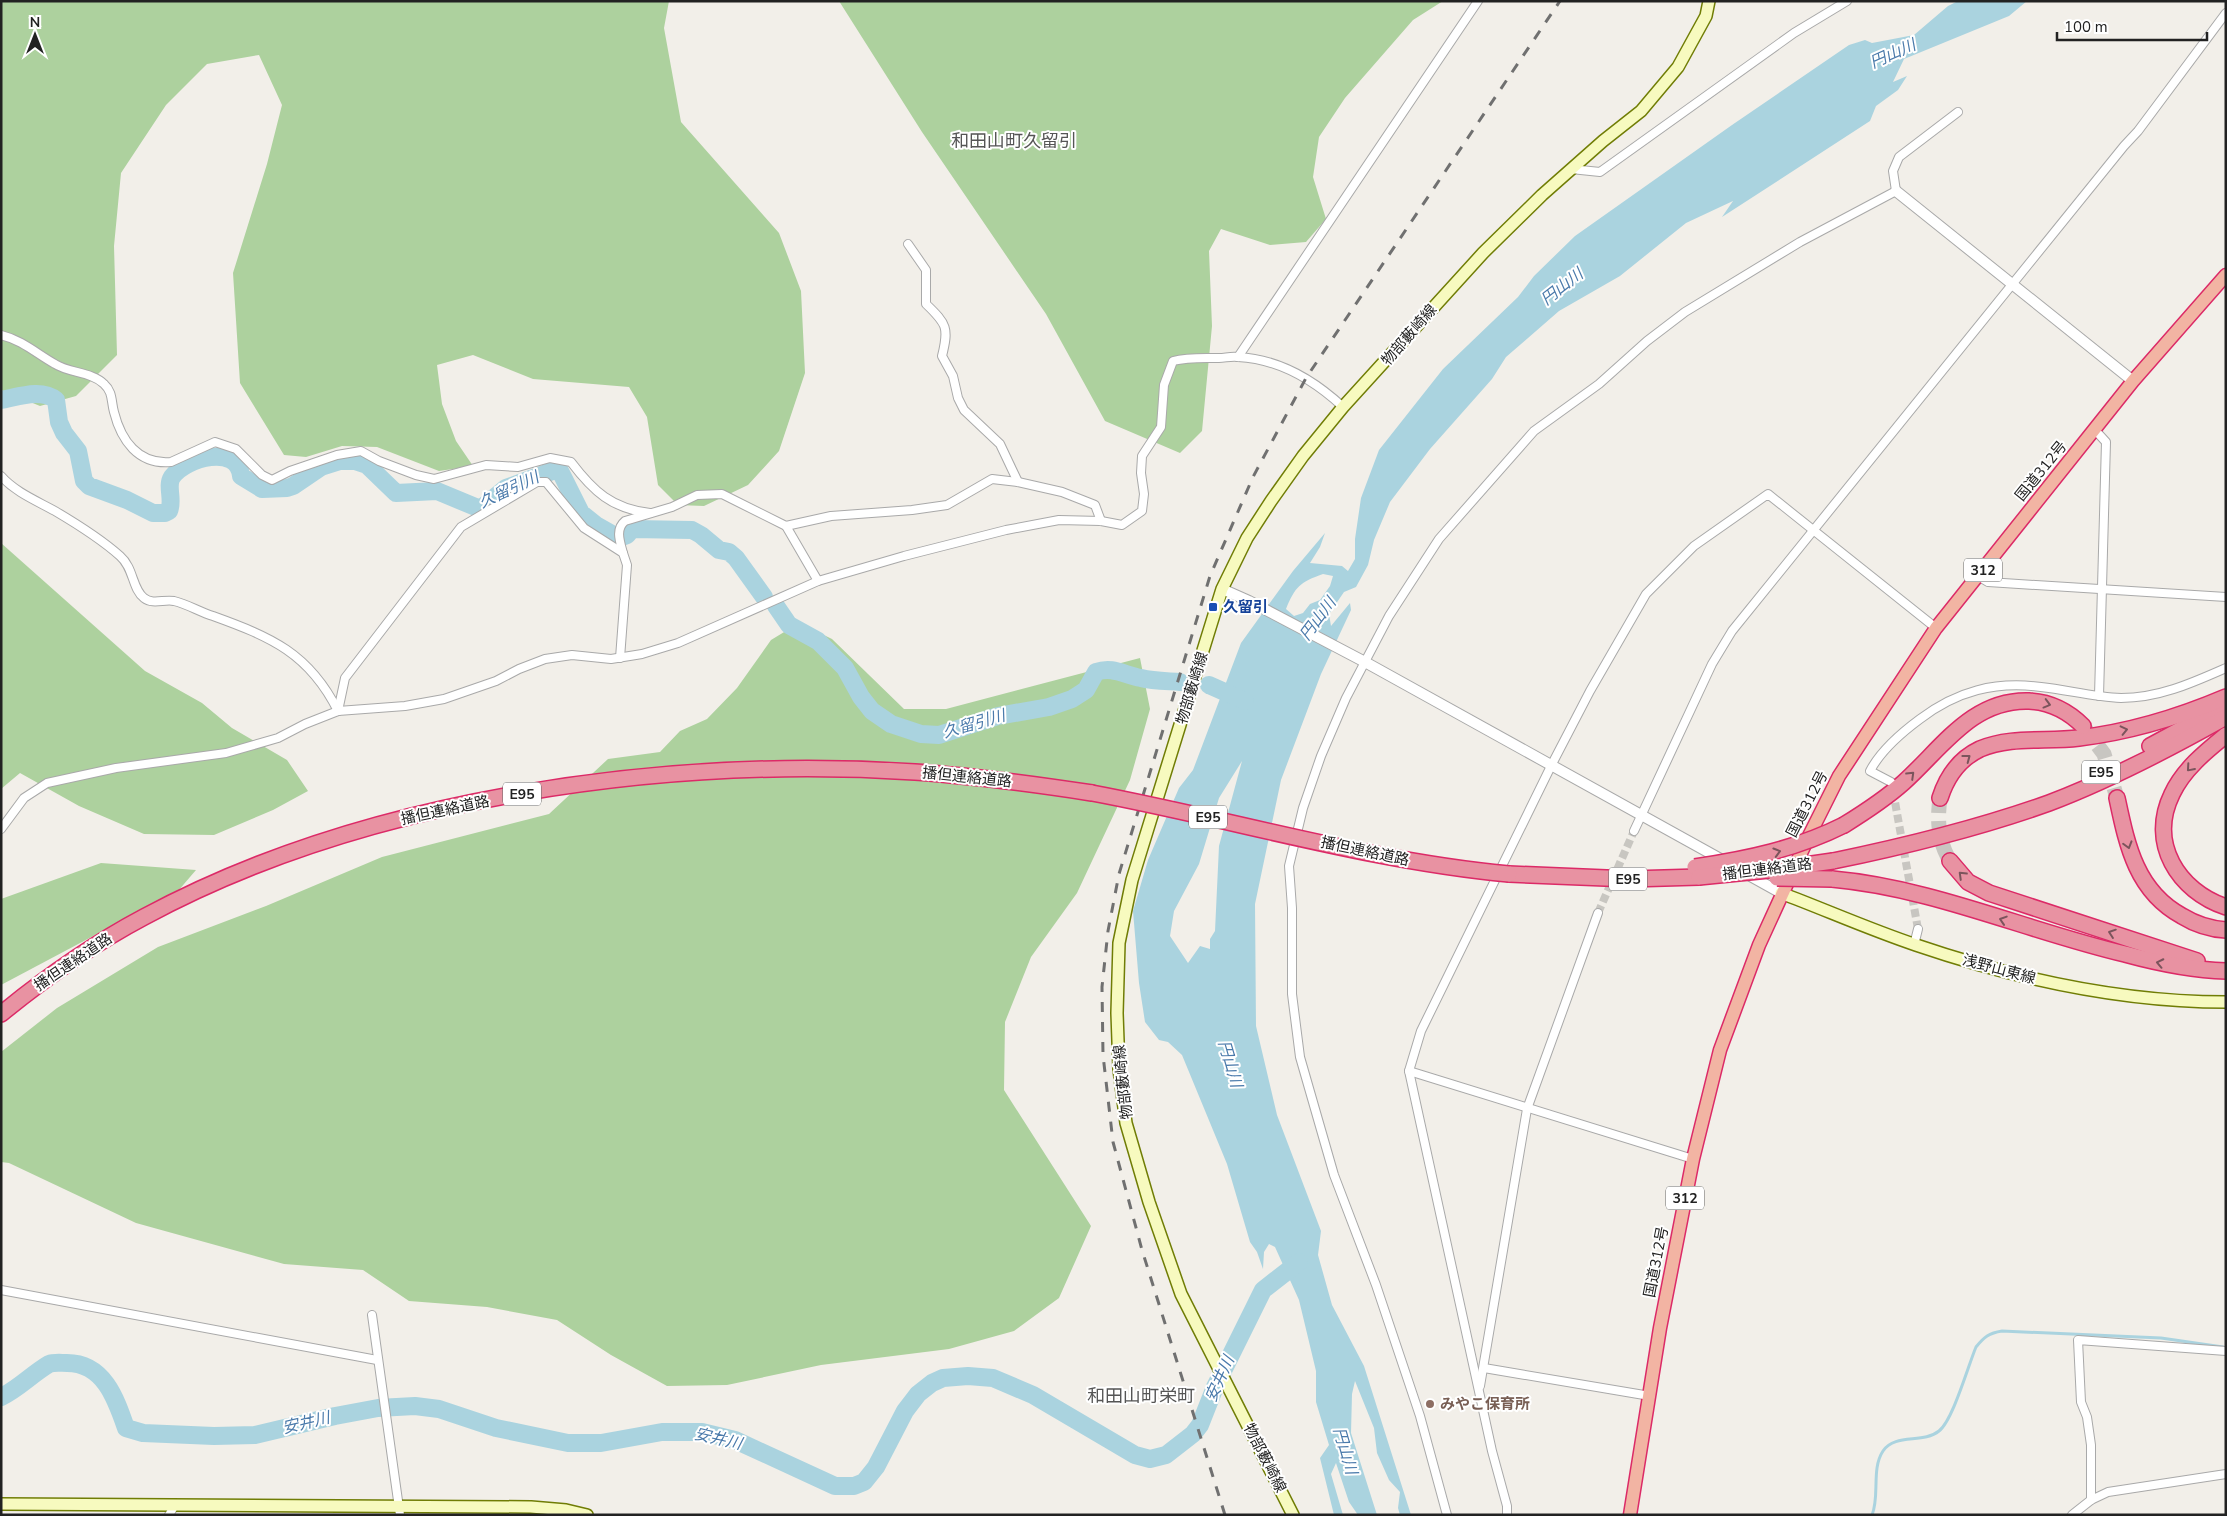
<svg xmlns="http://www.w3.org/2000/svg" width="2227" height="1516" viewBox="0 0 2227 1516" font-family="'Nunito Sans','Noto Sans JP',sans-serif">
  <rect width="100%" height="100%" fill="#f2efe9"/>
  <!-- forest -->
  <g fill="#add19e">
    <polygon points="1,1 669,1 664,28 681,122 779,233 801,291 805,373 779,451 748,485 704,506 678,505 658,485 647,417 629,387 533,379 473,355 437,365 442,404 456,441 473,466 439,471 377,447 342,446 306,457 284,455 240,383 233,273 267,164 282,105 259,55 207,64 166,105 121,173 114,246 117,355 76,396 40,406 1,390"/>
    <polygon points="839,1 1443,1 1413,20 1345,98 1319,137 1313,177 1326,219 1306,242 1270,245 1221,229 1209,251 1212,326 1202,431 1180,453 1105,421 1046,314 922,132"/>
    <polygon points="1,543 145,671 202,703 232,728 287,760 308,791 273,810 214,835 144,834 79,806 20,773 1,789"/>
    <polygon points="799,623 832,639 904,709 946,709 1140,658 1150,709 1130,780 1077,893 1031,957 1005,1022 1004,1090 1091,1226 1059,1298 1014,1331 949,1349 821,1365 727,1385 667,1386 611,1355 557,1320 487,1307 409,1301 363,1270 284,1264 136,1223 9,1163 1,1162 1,1052 57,1008 158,947 266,906 382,857 549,814 608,759 660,752 680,731 707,719 737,688 771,640"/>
    <polygon points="101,863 196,870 178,891 1,985 1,899"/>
  </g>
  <!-- water -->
  <path fill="#aad3df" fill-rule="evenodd" d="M1958,1h69l-18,15 -105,43 -11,23 14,-6 -9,14 -22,16 -6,15 -148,96 11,-16 -47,22 -66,53 -61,35 -53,46 -14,22 -62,70 -40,53 -16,38 -6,25 -12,22 -12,5 -15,22 2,12 19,-23 1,7 -30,64 -40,106 -26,124 1,122 21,89 44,116 -3,24 14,50 32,61 47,149h-11l-2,-7 2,-16 -11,-12 -12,-27 -3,-25 -19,-47 -3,13 -1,39 26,82h-19l-9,-13 -13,-39 -5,11 12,41h-9l-14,-57 9,-13 -13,-43v-31l-17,-71 -24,-53 -6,-3 -5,8 -1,17 -6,-17 -7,-10 -23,-78 -45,-109 -14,-13 -9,-2 -14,-18 -6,-39 -6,-72 15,-51 31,-72 14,-18 48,-127 52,-72 32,-38 -5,14 -10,16 32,3 6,5 7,-12v-20l6,-41 18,-48 64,-81 75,-72 16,-21 41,-40 157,-111 117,-80 16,-5 7,3 42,-8 34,-29zM1323,574l10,2 -3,10 -10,14 -10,4 -7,9 -9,3 -8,-7c9,-22 14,-27 37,-35zM1242,761l-23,85 -4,85 -5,8v10l-10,-3 -12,17 -18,-27 4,-25 25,-47 20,-66z"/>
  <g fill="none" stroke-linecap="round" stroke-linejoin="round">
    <!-- stream -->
    <path stroke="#aad3df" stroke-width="3" d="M1872,1515c8,-19 -1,-46 11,-64 12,-18 40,-7 56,-20 14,-11 29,-65 37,-84 8,-10 13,-14 26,-16l159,7 62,9"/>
    <!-- river -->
    <g stroke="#aad3df" stroke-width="18">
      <path d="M1,400c17,-3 40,-12 55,0l3,22 5,11 14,18 6,30 5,5 38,14 26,13h12l4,-2c5,-11 -3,-25 3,-34 14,-20 66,-33 69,-1l21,13 25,-1 6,-2 28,-19 19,-6h15l12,4 29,28 41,-2 41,17 5,-1 23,-19 49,-18 5,1 21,42 15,12 23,13 8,-3 5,-6 60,1 9,5 18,15 10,2 7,6 28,39"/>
      <path d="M776,606l13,19 29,16 27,27 16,29 11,14 19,13 30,10 18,1 59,-19 51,-9 23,-8 14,-9 10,-18c17,-6 28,3 45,6 12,3 26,3 39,4"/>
      <polyline points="1209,685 1245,701"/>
      <path d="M1,1397c17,-8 31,-23 48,-33 5,-2 12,-1 18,-1 37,0 49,36 59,65l17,5 71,3 41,-1 80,-19 43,-8 37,-2 24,3 57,19 72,15h33l61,-11h40l33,8 100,46h19l10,-4 12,-15 29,-56 13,-17 14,-11 11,-5 25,-2 25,2 40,17 102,60 15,4 16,-4 27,-21 7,-9 15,-38 48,-97 36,-28"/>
    </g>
    <!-- minor-tunnel -->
    <g stroke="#c8c6c1" stroke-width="8" stroke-dasharray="8 4" stroke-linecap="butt">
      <polyline points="1893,791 1918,929"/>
      <polyline points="1598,913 1634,831"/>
    </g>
    <!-- motorway-tunnel -->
    <g stroke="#c8c6c1" stroke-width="15" stroke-dasharray="15 8" stroke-linecap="butt">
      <polyline points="2084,727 2104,754 2117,798"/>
      <path d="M1940,798c-3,22 -2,43 10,63"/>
    </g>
    <!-- minor casing -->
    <g stroke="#a9a9a9" stroke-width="10">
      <g id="minor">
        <polyline points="1571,169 1600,172 1794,33 1847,1"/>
        <path d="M908,244l18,26v34c21,20 23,24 16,52l11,20 5,22 6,12 36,34 18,38"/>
        <path d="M1,335c21,5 36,19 54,29 14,9 37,8 49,20 9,8 7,17 10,28 7,28 24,53 57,50l44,-20 21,7 26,26 10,5 18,-9 47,-16 24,-4 18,10 37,14 18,4 52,-14 32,2 32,-9 21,4c22,29 41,47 79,51"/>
        <polyline points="1238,357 1478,1"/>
        <polyline points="2095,430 2106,442 2099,696"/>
        <path d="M1,476c14,16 36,25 54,35 22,13 46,28 65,45 14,12 12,33 24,42 9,7 20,1 30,3 13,3 26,11 39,15 58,21 96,37 125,95"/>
        <polyline points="786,526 818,581"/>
        <path d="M623,553c-3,-11 -8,-24 2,-32l47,-14 25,-12 25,-1 64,32 45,-10 81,-6 35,-5 45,-26 26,3 44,10 33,13 6,16"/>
        <polyline points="1978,576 1988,582 2226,597"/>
        <polyline points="338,711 345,678 461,527 537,482 546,482 584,528 623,553 627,565 620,658"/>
        <path d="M1891,782l-21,-11c11,-21 31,-38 50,-52 37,-28 75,-38 121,-32 27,3 53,10 80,11 38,0 71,-15 105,-30"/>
        <path d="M1,829l23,-31 23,-15 69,-15 110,-15 52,-15 27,-14 33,-13 67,-5 39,-7 52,-18 23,-12 26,-10 27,-4 39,4 31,-5 36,-11 140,-62 86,-25 102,-26 53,-10 42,1 21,4 20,-14 2,-17 -3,-21 1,-17 19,-29 3,-42 9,-24c15,-4 30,-3 46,-3 6,0 12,-2 19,-1 41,2 76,23 105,50"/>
        <polyline points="1634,831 1712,664 1732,631 2124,146 2138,131 2226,13"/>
        <polyline points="1914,945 1918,929"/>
        <polyline points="1409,1071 1693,1159"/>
        <polyline points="1,1290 377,1360"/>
        <polyline points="372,1315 400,1515"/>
        <polyline points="1484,1368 1650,1396"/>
        <polyline points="1480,1386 1527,1109 1598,913"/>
        <polyline points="2091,1500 2091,1445 2087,1417 2081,1402 2078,1340 2226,1351"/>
        <polyline points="169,1515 175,1505"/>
        <polyline points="1447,1515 1420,1416 1376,1285 1334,1175 1300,1057 1292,994 1292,908 1289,866 1303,808 1321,756 1346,698 1389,616 1439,539 1534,431 1599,384 1647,341 1685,312 1800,242 1896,191 1893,171 1899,157 1958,112"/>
        <polyline points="1507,1515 1507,1506 1492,1451 1409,1071 1421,1031 1552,764 1590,691 1646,594 1694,546 1768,494 1936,628"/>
        <polyline points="2072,1515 2091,1500 2108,1492 2226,1474"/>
      </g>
    </g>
    <!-- tertiary casing -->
    <g stroke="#a9a9a9" stroke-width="12">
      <g id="tertiary">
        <polyline points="1896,191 2133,381"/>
        <polyline points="1222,589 1249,601 1365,662 1726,862"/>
        <polyline points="1745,873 1781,893"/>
      </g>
    </g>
    <!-- secondary casing -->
    <g stroke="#707d05" stroke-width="14">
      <g id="secondary">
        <path d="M1781,893c45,17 90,37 135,52 100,34 204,57 310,57"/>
        <polyline points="1,1504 531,1507 566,1510 587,1515"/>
        <polyline points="1293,1515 1181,1294 1149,1202 1126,1123 1119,1069 1117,1013 1119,943 1132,880 1222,589 1247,538 1271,501 1303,456 1343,407 1483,253 1542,195 1603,141 1641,111 1678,67 1706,16 1709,1"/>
      </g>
    </g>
    <!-- trunk casing -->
    <g stroke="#dc2a67" stroke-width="15">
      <polyline id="trunk" points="1630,1515 1660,1328 1693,1159 1720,1050 1759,945 1807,840 1839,776 1936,628 2133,381 2226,275"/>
    </g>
    <!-- motorway casing -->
    <g stroke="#dc2a67" stroke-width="18">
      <g id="motorway">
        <path d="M2226,735c-21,17 -43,35 -54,59 -24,49 6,97 54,113"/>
        <polyline points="2150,746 2224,706"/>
        <path d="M1940,798c7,-22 19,-39 40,-49 30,-13 66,-7 99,-11 51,-6 100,-21 147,-41"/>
        <path d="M2117,798c10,47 19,93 65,118 13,8 28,13 44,14"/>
        <path d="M1844,825c21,-13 41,-26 59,-42 39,-35 69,-84 126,-82 22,1 39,10 54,25"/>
        <path d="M1833,861c73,-15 146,-33 216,-58 61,-23 120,-54 177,-86"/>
        <polyline points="1950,861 1968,882 1989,893 2197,961"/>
        <polyline points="1509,874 1630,879 1699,877"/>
        <path d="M1832,879c101,9 195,52 293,75 33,9 66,16 101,17"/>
        <path d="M1,1014c44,-36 92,-70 143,-97 222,-120 521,-161 771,-145 59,4 118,12 177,21"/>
      </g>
    </g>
    <!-- minor -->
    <use href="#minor" stroke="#fff" stroke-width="8"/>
    <!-- tertiary -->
    <use href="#tertiary" stroke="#fff" stroke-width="10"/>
    <!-- secondary -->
    <use href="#secondary" stroke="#f7fabf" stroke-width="11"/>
    <!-- trunk -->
    <use href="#trunk" stroke="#f2b4a3" stroke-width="12"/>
    <!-- motorway -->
    <use href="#motorway" stroke="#e892a2" stroke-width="15"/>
    <!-- rail -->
    <polyline stroke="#707070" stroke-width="3" stroke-dasharray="10 10" stroke-linecap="butt" points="1225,1515 1142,1250 1113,1142 1103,1055 1102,987 1108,931 1119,874 1210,576 1253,477 1306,378 1560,1"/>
    <!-- motorway-bridge casing -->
    <g stroke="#dc2a67" stroke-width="18" stroke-linecap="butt">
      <g id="motorway-bridge">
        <path d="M1092,793c139,26 276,68 417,81"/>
        <path d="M1695,867c53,-8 101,-18 149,-42"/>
        <polyline points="1699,877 1769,870 1833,861"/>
        <polyline points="1777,878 1832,879"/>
      </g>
    </g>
    <!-- motorway-bridge -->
    <use href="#motorway-bridge" stroke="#e892a2" stroke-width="15"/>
  </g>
  <!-- one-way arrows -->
  <defs><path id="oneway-chevron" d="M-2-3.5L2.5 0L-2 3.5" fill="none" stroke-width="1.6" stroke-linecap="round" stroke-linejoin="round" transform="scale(1.25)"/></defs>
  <g stroke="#7b545c">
    <use href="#oneway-chevron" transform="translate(2047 704) rotate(15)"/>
    <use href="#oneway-chevron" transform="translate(2124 730) rotate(-13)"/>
    <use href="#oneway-chevron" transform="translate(1967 758) rotate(-37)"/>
    <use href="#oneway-chevron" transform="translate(2190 768) rotate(131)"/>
    <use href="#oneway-chevron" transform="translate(1911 775) rotate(-44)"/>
    <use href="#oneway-chevron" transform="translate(2128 845) rotate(74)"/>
    <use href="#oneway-chevron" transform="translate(1777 852) rotate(-16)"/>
    <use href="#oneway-chevron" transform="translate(1962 875) rotate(-136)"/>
    <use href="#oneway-chevron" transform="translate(2003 920) rotate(-162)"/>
    <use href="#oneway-chevron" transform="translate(2112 933) rotate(-161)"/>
    <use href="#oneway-chevron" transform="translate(2160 963) rotate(-168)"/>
  </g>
  <!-- markers -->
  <rect fill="#1a4fb4" stroke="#fff" stroke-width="2" x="1208" y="602" width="10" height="10" rx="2.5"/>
  <circle fill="#8d6e63" stroke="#fff" stroke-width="2" cx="1430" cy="1404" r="5"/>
  <g text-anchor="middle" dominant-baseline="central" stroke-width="4" stroke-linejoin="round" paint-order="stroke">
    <!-- shield labels -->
    <g fill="#fff" stroke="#646464" stroke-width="1">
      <rect x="1964" y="558.5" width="38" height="23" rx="4"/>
      <rect x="2082" y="760.5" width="38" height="23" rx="4"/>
      <rect x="503" y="782.5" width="38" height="23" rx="4"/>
      <rect x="1189" y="805.5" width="38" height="23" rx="4"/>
      <rect x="1609" y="867.5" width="38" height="23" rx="4"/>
      <rect x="1666" y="1186.5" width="38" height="23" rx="4"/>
    </g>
    <g font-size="14" font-weight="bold" fill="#222">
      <text x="1983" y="570">312</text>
      <text x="2101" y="772">E95</text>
      <text x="522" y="794">E95</text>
      <text x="1208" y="817">E95</text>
      <text x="1628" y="879">E95</text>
      <text x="1685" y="1198">312</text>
    </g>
    <!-- street labels -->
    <g font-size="15" fill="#222" stroke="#fff">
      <text transform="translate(1409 335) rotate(-49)">物部藪崎線</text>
      <text transform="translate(2041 471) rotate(-51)">国道312号</text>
      <text transform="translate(1192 688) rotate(-73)">物部藪崎線</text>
      <text transform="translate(967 777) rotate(6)">播但連絡道路</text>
      <text transform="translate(1807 804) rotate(-63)">国道312号</text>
      <text transform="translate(445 810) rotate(-12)">播但連絡道路</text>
      <text transform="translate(1365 851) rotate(12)">播但連絡道路</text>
      <text transform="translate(1767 869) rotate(-7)">播但連絡道路</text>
      <text transform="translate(73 962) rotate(-34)">播但連絡道路</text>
      <text transform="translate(1999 969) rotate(15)">浅野山東線</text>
      <text transform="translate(1123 1082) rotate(-96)">物部藪崎線</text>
      <text transform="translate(1656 1262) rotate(-79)">国道312号</text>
      <text transform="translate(1265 1458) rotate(63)">物部藪崎線</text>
    </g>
    <!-- transit labels -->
    <g font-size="15" font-weight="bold" fill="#164399" stroke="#fff" text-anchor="start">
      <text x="1223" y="607">久留引</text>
    </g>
    <!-- education labels -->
    <g font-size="15" font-weight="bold" fill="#785e54" stroke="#fff" text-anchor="start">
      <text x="1440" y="1404">みやこ保育所</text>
    </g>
    <!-- water labels -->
    <g font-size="16" font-style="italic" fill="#4a7aab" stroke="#fff">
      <text transform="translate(1893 54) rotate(-24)">円山川</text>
      <text transform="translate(1562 287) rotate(-38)">円山川</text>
      <text transform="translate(509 490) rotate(-25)">久留引川</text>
      <text transform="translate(1318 619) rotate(-53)">円山川</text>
      <text transform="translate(974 724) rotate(-16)">久留引川</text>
      <text transform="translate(1230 1064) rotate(74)">円山川</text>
      <text transform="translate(1220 1379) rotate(-66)">安井川</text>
      <text transform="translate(306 1423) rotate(-13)">安井川</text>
      <text transform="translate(718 1439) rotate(13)">安井川</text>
      <text transform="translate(1345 1451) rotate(74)">円山川</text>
    </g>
    <!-- quarter labels -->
    <g font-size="18" fill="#555" stroke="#fff">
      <text x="1014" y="141">和田山町久留引</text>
      <text x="1141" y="1396">和田山町栄町</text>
    </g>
  </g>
  <!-- border -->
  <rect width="2227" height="1516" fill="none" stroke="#222222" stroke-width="5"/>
  <!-- north arrow -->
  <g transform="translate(35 35)" stroke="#ffffff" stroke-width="4" paint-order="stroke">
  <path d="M0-4L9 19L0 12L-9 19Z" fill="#222222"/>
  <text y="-8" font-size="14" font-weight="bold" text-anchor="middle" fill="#222222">N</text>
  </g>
  <!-- scale -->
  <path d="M2057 32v8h150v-8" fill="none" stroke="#222222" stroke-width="2.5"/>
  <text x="2064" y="32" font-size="15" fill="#222222" stroke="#ffffff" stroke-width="4" paint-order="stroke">100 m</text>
</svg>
